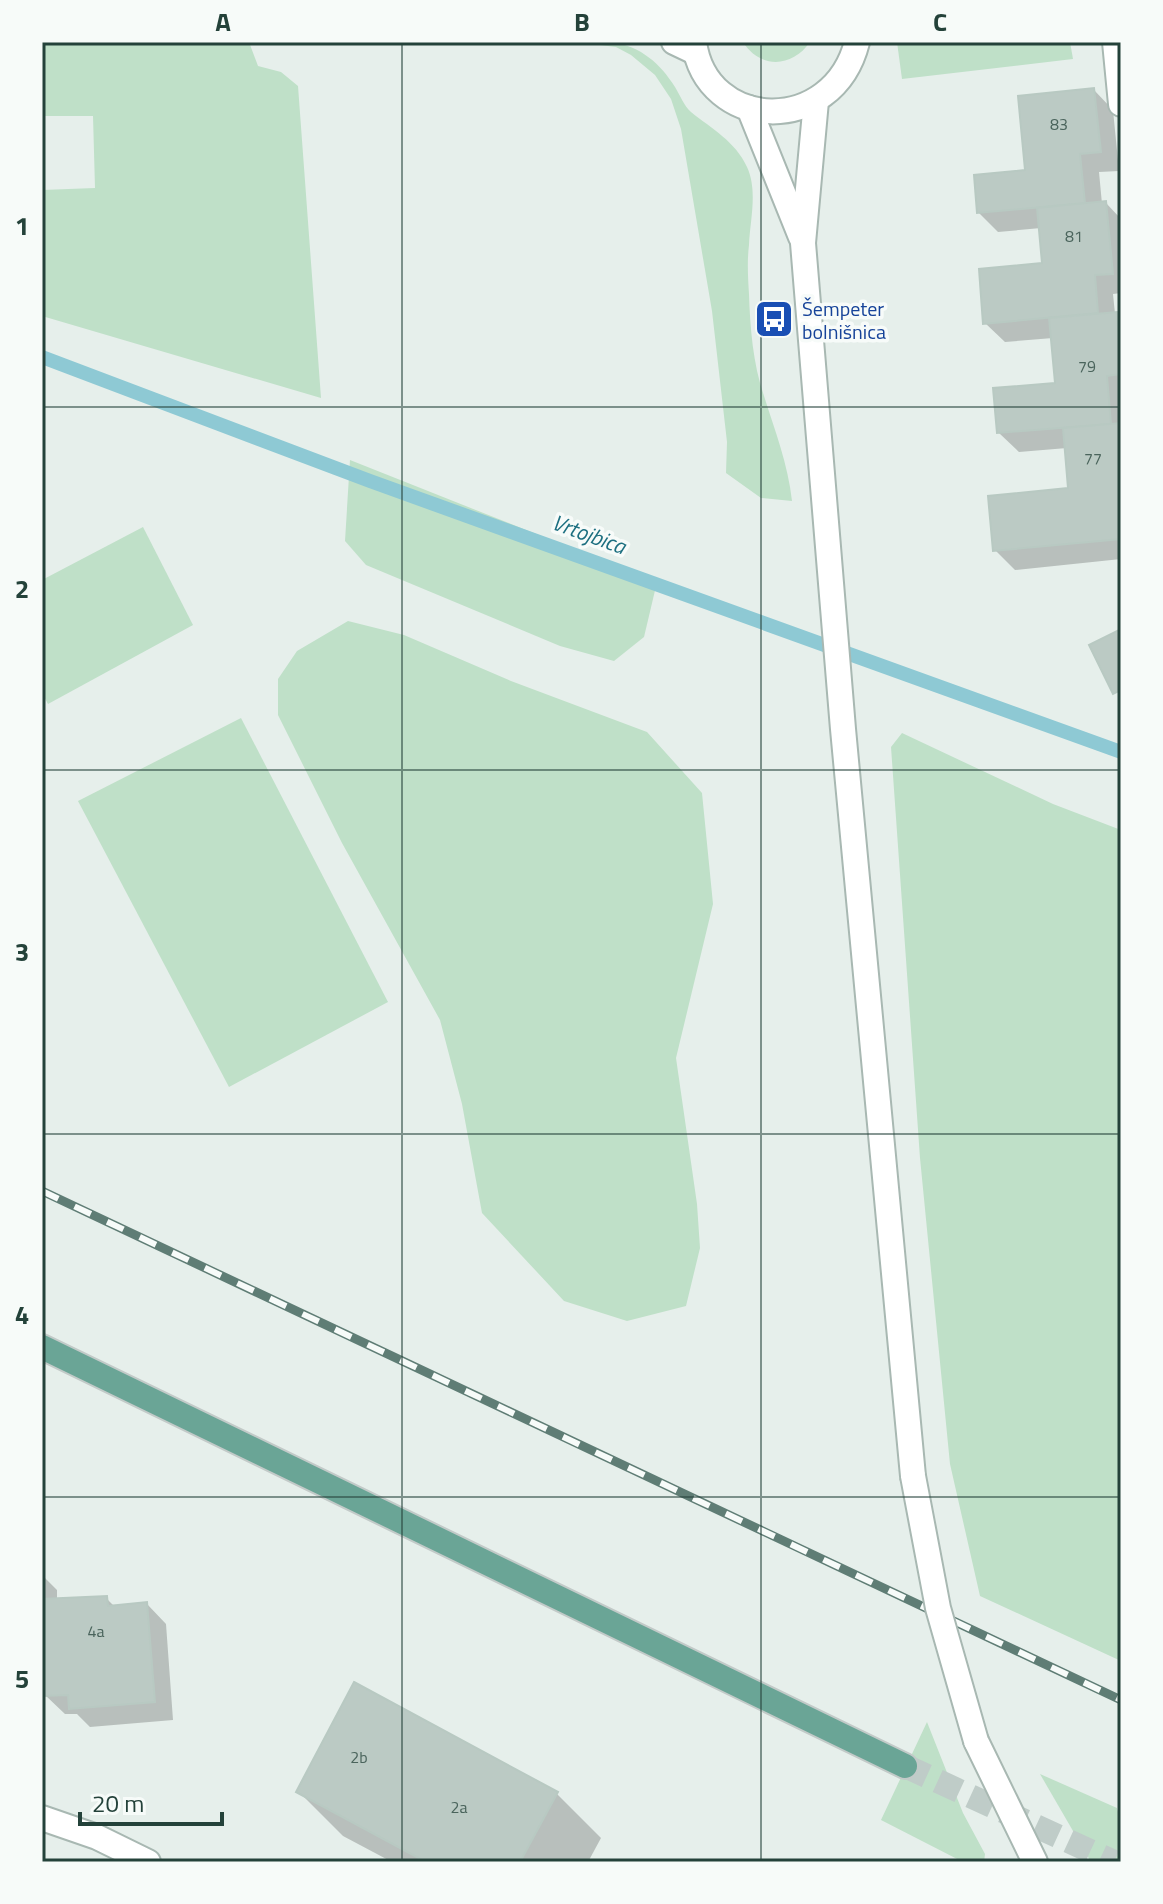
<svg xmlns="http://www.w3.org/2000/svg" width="1163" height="1904" viewBox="0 0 1163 1904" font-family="'Titillium Web',sans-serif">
  <rect width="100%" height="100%" fill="#e6efeb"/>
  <!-- green -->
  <g fill="#bfe0c8">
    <polygon points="42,42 249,42 258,66 281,72 298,86 321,398 42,316 42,190 95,188 93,116 42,116"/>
    <path d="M549,42h64c28,5 47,21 62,45 5,8 9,19 16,25 21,17 44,29 56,55 11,24 3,53 2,78 -2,16 -1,33 0,49 1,33 4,70 15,102 11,35 24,68 28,105l-31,-3 -35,-25 1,-31 -15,-131 -31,-182 -10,-30 -16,-24 -24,-20 -15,-8 -32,-4z"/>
    <path d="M743,42h67c-18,26 -50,27 -67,0z"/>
    <polygon points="897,42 1070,42 1073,59 902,79"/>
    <polygon points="350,460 657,582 644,637 614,661 560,646 366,565 345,541"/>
    <polygon points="143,527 193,625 48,704 42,693 42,580"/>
    <polygon points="348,621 404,635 511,681 647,732 702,793 713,904 676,1058 697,1204 700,1248 686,1306 627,1321 564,1301 482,1213 462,1104 440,1020 342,843 278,715 278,679 297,651"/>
    <polygon points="241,718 388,1002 229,1087 78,801"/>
    <polygon points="902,733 1053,804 1121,830 1121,1661 980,1596 950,1464 920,1158 891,747"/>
    <polygon points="927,1722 963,1813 985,1854 984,1862 963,1862 881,1820"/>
    <polygon points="1040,1774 1117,1808 1121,1824 1121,1862 1091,1862"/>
  </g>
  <!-- shadow -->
  <g fill="#0003">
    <polygon points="1094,90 1113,110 1119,171 1099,172 1102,204 1106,203 1121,219 1121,293 1113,294 1115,314 1121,319 1121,559 1015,570 995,550 1071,490 1067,448 1019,452 999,433 1058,385 1053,338 1005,342 985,323 1044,265 1041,228 998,232 979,213 1027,172"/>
    <polygon points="42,1575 57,1590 57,1600 106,1598 115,1607 147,1604 166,1624 173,1720 90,1727 77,1714 65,1714 45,1695 45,1686 42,1686"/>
    <polygon points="298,1791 557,1794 601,1838 588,1862 392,1862 343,1836"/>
  </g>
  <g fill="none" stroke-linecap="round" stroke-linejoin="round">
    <!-- stream -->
    <polyline stroke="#8ec9d4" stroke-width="14" points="42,357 370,481 1121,752"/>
  </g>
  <!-- building -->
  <g fill="#bbcac4" stroke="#b8c9c2" stroke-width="2">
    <polygon points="1094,88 1101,152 1080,154 1085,203 977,213 974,175 1025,170 1018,96"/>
    <polygon points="1106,201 1113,274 1095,275 1098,313 983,324 979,269 1042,263 1037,208"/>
    <polygon points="1117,312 1121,374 1107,376 1111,424 997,433 993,388 1055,383 1049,318"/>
    <polygon points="1121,423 1121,539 993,551 988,496 1068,488 1063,428"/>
    <polygon points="1121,629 1121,690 1113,694 1089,645"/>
    <polygon points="107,1596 108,1606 147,1602 155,1702 69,1709 68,1695 43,1696 42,1599"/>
    <polygon points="354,1682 558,1792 520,1862 426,1862 296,1792"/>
  </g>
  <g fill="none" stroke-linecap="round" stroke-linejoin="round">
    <!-- primary-tunnel -->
    <polyline stroke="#bfccc8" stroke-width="24" stroke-dasharray="24 12" stroke-linecap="butt" points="905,1766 1114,1862"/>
    <!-- minor casing -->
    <g stroke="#a8b8b2" stroke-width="28">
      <g id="minor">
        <polyline points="674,42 695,52"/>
        <polyline points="1115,42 1121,104"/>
        <polyline points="42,1818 97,1837 148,1862"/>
      </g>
    </g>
    <!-- tertiary casing -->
    <g stroke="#a8b8b2" stroke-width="28">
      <g id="tertiary">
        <path d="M694,42c12,90 139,95 163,0"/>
        <polyline points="816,101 803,243 843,729 913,1476"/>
        <polyline points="749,108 801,237"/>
        <polyline points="976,1741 1035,1862"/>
      </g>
    </g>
    <!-- primary casing -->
    <g stroke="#c2cac8" stroke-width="28">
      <polyline id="primary" points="42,1347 905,1766"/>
    </g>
    <!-- minor -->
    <use href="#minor" stroke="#fff" stroke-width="24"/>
    <!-- tertiary -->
    <use href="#tertiary" stroke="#fff" stroke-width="24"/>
    <!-- primary -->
    <use href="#primary" stroke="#6aa596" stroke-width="24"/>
    <!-- rail casing -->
    <g stroke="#5f7d75" stroke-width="9">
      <polyline id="rail" points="42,1191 1121,1700"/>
    </g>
    <!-- rail -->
    <use href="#rail" stroke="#f7fbf9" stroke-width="6" stroke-dasharray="18" stroke-linecap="butt"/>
    <!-- tertiary-bridge casing -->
    <g stroke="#a8b8b2" stroke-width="28" stroke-linecap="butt">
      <polyline id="tertiary-bridge" points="913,1476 938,1608 976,1741"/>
    </g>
    <!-- tertiary-bridge -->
    <use href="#tertiary-bridge" stroke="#fff" stroke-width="24"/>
  </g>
  <!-- grid -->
  <path fill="none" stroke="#24423a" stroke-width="2" stroke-opacity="0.55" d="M402,42v1820M761,42v1820M42,407h1079M42,770h1079M42,1134h1079M42,1497h1079"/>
  <!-- icons -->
  <defs>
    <g id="bus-square" transform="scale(2)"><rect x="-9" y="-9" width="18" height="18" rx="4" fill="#1a4fb4" stroke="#f7fbf9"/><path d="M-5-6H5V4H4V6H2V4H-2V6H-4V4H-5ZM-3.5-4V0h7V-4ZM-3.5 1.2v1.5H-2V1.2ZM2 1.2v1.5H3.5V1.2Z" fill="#fff"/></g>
  </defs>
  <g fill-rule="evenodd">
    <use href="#bus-square" x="774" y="319"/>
  </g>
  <g text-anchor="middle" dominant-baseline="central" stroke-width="7" stroke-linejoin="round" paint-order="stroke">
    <!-- number labels -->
    <g font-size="16" fill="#4a645c">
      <text x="1059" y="124">83</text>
      <text x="1074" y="236">81</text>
      <text x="1087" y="366">79</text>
      <text x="1093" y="458">77</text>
      <text x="96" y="1631">4a</text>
      <text x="359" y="1757">2b</text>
      <text x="459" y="1807">2a</text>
    </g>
    <!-- transit labels -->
    <g font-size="20" fill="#164399" stroke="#f7fbf9" text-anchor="start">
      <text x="802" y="308">Šempeter<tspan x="802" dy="23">bolnišnica</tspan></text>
    </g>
    <!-- water labels -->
    <g font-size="22" font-style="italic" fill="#1c6f80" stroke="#f7fbf9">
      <text transform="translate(589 534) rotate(20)">Vrtojbica</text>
    </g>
  </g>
  <!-- border -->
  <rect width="1163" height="1904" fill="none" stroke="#f7fbf9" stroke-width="88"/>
  <!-- scale -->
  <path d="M80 1812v12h142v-12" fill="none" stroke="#24423a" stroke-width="4"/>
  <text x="92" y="1812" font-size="24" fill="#24423a" stroke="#f7fbf9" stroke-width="6" paint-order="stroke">20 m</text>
  <rect x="44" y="44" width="1075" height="1816" fill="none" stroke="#24423a" stroke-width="3"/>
  <g font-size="26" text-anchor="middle" font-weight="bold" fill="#24423a">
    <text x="223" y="31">A</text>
    <text x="582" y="31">B</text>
    <text x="940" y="31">C</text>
    <text x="22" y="235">1</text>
    <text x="22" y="598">2</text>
    <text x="22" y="961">3</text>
    <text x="22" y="1324">4</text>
    <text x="22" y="1688">5</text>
  </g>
</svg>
